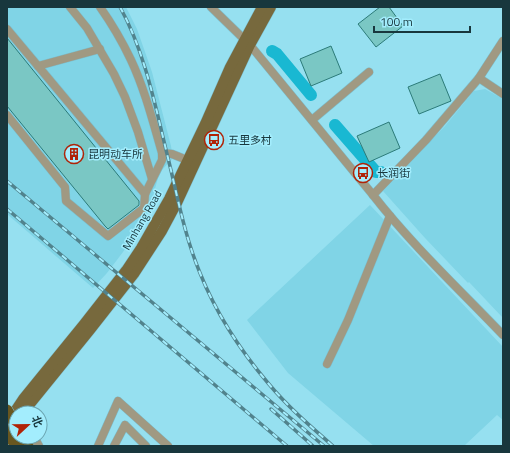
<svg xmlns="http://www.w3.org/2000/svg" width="510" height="453" viewBox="0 0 510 453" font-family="'Titillium Web','Noto Sans SC',sans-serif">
  <rect width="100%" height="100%" fill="#96e0f0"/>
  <!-- built -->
  <g fill="#80d4e6">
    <polygon points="7,7 126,7 137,29 152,72 171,146 173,158 162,170 158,178 149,210 142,223 123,252 107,273 93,288 7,214"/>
    <polygon points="485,89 503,99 503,318 469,282 468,283 425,238 383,191 445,126 474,91"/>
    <polygon points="370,205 503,347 503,420 497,415 465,445 466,446 374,446 288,373 247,320"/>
  </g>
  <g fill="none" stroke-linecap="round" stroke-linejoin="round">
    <!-- river -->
    <g stroke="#19b8d2" stroke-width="12">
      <polyline points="272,51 277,54 311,95"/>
      <polyline points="335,125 376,172 381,172"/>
    </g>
  </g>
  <!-- building -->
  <g fill="#7ac7c4" stroke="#2c7b79">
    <polygon points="380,7 389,7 403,26 376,47 358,24"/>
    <polygon points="7,38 139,201 139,205 108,229 105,226 7,106"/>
    <polygon points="331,46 342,73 311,86 300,59"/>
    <polygon points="440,74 451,101 419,114 408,87"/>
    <polygon points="389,122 400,148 369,162 357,136"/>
  </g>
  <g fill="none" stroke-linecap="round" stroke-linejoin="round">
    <!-- minor casing -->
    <g stroke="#7dbecc" stroke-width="9">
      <g id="minor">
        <polyline points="70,7 87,28 114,74 125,97 138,132 152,179"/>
        <path d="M211,7l39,38 123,150c39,50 86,94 130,140"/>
        <polyline points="7,29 145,194"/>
        <polyline points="38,66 100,49"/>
        <polyline points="479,78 503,94"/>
        <path d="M7,115l58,72 1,14 42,35 36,-28 1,-14 17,-34v-7c-9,-31 -17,-63 -31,-93 -9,-19 -19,-36 -31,-53"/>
        <polyline points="312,120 369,72"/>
        <polyline points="162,153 172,154 187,160"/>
        <polyline points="373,195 426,140 479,78 503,41"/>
        <polyline points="327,364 348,320 390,216"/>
        <polyline points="34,437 39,446"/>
        <polyline points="98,446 118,401 168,446"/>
        <polyline points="114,446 125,425 146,446"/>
      </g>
    </g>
    <!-- major casing -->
    <g stroke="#7dbecc" stroke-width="11">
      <g id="major">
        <polyline points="24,413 30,404 90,330 134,274 162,231 177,203 250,45 271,7"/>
        <polyline points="7,423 23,399 84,324 127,269 141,248 169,199 205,124 230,67 262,7"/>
        <polyline points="7,445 8,446"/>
      </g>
    </g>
    <!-- highway casing -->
    <g stroke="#7dbecc" stroke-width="12">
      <polyline id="highway" points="23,437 28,446"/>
    </g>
    <!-- minor -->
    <use href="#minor" stroke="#a09982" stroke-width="8"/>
    <!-- major -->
    <use href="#major" stroke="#77693d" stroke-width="10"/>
    <!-- highway -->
    <use href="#highway" stroke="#685720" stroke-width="11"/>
    <!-- rail casing -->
    <g stroke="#51838d" stroke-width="3.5">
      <g id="rail">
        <path d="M120,7c26,47 36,103 49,155 9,37 16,75 31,111 16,40 40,77 68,110 19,23 42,43 65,63"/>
        <polyline points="7,181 324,446"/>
        <polyline points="7,209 287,446"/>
        <polyline points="271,409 313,446"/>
      </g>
    </g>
    <!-- rail -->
    <use href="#rail" stroke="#a3edfd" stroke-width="2" stroke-dasharray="6" stroke-linecap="butt"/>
    <!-- highway-bridge casing -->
    <g stroke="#7dbecc" stroke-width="12" stroke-linecap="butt">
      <g id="highway-bridge">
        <polyline points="7,410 16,426"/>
        <polyline points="7,432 16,446"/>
      </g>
    </g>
    <!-- highway-bridge -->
    <use href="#highway-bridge" stroke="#685720" stroke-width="11"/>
  </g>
  <!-- icons -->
  <defs>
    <g id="bus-ring" transform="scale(1)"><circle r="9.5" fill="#a3edfd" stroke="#b02307" stroke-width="1.5"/><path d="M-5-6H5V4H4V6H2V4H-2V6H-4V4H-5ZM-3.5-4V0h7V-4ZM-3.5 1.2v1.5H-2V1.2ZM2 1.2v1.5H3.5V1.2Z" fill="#b02307"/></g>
    <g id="building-ring" transform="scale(1)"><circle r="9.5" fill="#a3edfd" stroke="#b02307" stroke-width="1.5"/><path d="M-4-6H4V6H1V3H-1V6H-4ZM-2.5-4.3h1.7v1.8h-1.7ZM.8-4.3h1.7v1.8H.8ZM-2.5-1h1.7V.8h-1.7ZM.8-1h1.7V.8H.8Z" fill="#b02307"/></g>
  </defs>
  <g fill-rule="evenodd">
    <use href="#bus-ring" x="214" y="140"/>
    <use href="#building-ring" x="74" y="154"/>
    <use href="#bus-ring" x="363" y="173"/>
  </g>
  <g text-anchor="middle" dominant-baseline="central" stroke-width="3" stroke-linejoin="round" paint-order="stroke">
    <!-- poi labels -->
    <g font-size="11" fill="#18373d" stroke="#a3edfd" text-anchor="start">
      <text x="228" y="140">五里多村</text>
      <text x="88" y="154">昆明动车所</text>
      <text x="377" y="173">长润街</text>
    </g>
    <!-- street labels -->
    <g font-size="11" fill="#18373d" stroke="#a3edfd">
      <text transform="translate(142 220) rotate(-60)">Minhang Road</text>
    </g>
  </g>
  <!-- border -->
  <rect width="510" height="453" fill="none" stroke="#18373d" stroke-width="16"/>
  <!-- north arrow -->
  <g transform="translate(28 425) rotate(68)"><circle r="19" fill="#a3edfd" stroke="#6ba4b0"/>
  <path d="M0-3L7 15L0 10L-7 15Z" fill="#b02307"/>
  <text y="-6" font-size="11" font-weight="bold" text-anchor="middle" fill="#18373d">北</text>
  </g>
  <!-- scale -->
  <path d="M374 26v6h96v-6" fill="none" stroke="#18373d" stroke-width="2"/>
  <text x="380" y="26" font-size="12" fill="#18373d" stroke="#a3edfd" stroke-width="3" paint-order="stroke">100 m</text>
</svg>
